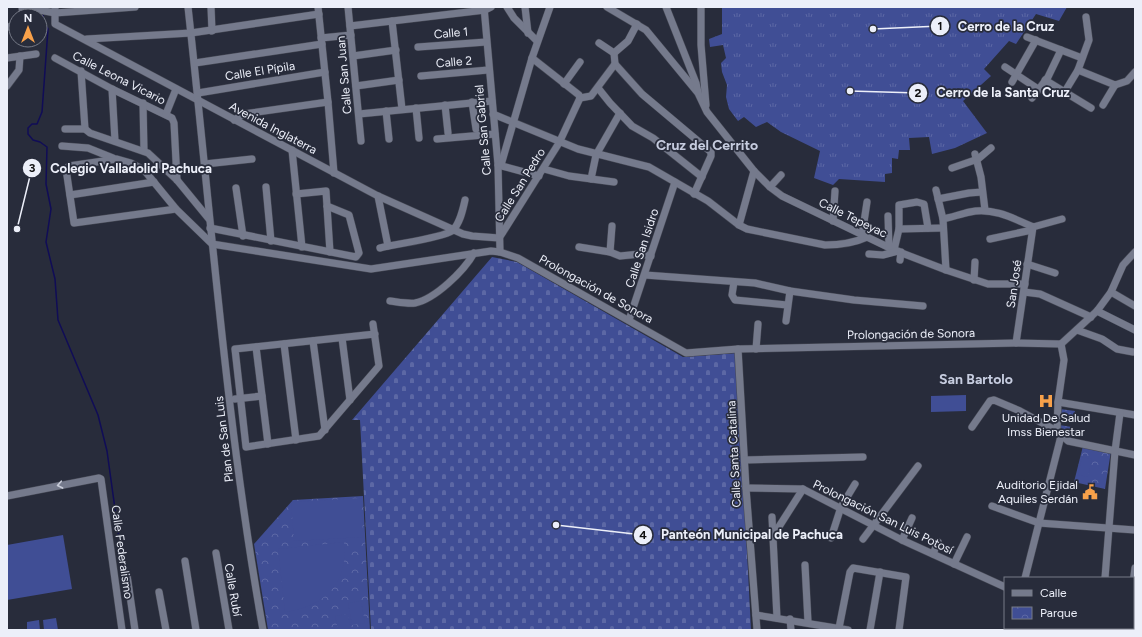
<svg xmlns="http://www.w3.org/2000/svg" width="1142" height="637" viewBox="0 0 1142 637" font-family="Figtree,sans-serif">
  <defs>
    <pattern id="grass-tufts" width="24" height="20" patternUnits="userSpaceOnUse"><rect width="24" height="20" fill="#404e95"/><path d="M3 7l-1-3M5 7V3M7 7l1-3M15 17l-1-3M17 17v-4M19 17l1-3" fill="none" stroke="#5c68a5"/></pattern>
    <pattern id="cemetery-stones" width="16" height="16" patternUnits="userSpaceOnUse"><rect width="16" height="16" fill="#404e95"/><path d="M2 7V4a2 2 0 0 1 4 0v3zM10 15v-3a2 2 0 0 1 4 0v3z" fill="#5c68a5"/></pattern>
    <pattern id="park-crowns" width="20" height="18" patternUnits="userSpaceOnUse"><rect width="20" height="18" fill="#404e95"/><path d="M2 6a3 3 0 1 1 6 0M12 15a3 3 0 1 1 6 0" fill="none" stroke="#5c68a5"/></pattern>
    <pattern id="garden-dots" width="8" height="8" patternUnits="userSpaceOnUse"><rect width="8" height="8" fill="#404e95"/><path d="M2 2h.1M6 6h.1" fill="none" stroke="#5c68a5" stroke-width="1.8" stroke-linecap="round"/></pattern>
  </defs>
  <rect width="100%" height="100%" fill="#282c3b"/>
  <!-- grass -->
  <polygon fill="url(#grass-tufts)" points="722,7 1067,7 1059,21 1036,14 1016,44 1009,41 984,69 991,76 963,101 987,133 955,148 932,154 929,137 909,138 910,150 899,150 898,159 892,158 892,173 885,174 885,182 839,179 833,185 814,178 820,151 781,132 767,122 756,127 744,117 738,121 729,109 726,97 727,85 722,72 721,63 726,58 723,45 710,47 709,39 722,34"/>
  <!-- cemetery -->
  <polygon fill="url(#cemetery-stones)" points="492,257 517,262 683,357 737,353 751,630 371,630 360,420 352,420"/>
  <!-- park -->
  <g fill="url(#park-crowns)">
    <polygon points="1083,446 1111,451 1105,489 1074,482"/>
    <polygon points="363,496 370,630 268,630 254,544 293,500"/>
  </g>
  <!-- garden -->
  <g fill="url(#garden-dots)">
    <polygon points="1060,409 1075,411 1073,423 1059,421"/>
    <polygon points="1059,425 1072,427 1070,438 1062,435"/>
  </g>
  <!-- pitch -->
  <g fill="#404e95">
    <polygon points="966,395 966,411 931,412 931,396"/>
    <polygon points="1082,457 1092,459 1088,477 1078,475"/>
    <polygon points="361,498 363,537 294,541 291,502"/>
    <polygon points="63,535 72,589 7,600 7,545"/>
    <path d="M344,542c5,42 -21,65 -59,70l-7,-63z"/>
    <polygon points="361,601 365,623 352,625 348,603"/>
    <polygon points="348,614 351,630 338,630 335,616"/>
    <polygon points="56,618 58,630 44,630 43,620"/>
    <polygon points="39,620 40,630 27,630 27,622"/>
  </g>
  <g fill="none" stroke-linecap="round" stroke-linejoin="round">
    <!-- stream -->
    <polyline stroke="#100c57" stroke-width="1.5" points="43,14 43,22 48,29 42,112 37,124 32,124 28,128 28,134 33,140 40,142 47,147 46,184 51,209 46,242 55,279 58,320 98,415 107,451 124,574"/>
    <!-- minor casing -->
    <g stroke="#464955" stroke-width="8">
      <g id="minor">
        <polyline points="22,7 23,16"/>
        <polyline points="24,7 55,13 135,7"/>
        <polyline points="55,7 55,24 378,196 463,234 472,236 499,238 503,232 559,143 580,98"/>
        <path d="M188,7c23,208 38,417 75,623"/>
        <polyline points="211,7 212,31"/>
        <polyline points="318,7 328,102 334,173"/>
        <polyline points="348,7 361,141"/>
        <polyline points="484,7 498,165 500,252"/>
        <polyline points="507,7 514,18 537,41"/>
        <polyline points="525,7 528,33"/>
        <polyline points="607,7 646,30 698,93 707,112 754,171 770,187 782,196 894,250 946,270 988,284 1025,284"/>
        <polyline points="666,7 696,83 698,92"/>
        <polyline points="701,7 701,45 706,105"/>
        <polyline points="392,21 402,109"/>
        <polyline points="350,26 485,10 491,7"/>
        <polyline points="7,27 16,26"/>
        <polyline points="1027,37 1082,58"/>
        <polyline points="321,38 351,35"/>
        <polyline points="87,39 191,33 319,14"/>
        <polyline points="599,43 614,53"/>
        <polyline points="418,47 486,42"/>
        <polyline points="614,53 628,41 637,24"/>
        <polyline points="353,56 396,50"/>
        <polyline points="7,58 36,54"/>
        <polyline points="55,58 112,89 172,118 174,123 177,180"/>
        <polyline points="532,58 579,95 580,98"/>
        <polyline points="195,63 322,44"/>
        <polyline points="615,64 642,94 711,152 711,156 694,194"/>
        <polyline points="1005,67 1038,89"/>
        <polyline points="1078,70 1115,85"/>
        <polyline points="81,71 85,129"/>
        <polyline points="421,76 488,70"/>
        <polyline points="1045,80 1091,108"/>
        <polyline points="1012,82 1036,40"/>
        <polyline points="564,84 580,62"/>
        <polyline points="1115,85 1127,81 1135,72"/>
        <polyline points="7,86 19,70 20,56"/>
        <polyline points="356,86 399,80"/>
        <polyline points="598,88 610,103 632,126 653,138 702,177"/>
        <polyline points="112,89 115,141"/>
        <polyline points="198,93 325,72"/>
        <polyline points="1064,93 1078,70 1089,40 1086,17"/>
        <polyline points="580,98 591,96 615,64 614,53"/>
        <polyline points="1032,98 1048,77 1061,50"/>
        <polyline points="472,102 476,129"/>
        <polyline points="143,103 144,151"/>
        <polyline points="445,105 448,133"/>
        <polyline points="1103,105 1115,85"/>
        <polyline points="416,108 419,138"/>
        <polyline points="386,111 389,139"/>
        <polyline points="166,114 176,89"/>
        <polyline points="359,114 492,101"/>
        <path d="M493,114l85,35 71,18 59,34 31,24 8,4 78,16c14,0 29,-2 42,-8"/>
        <polyline points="234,120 244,114 328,102"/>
        <polyline points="65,129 85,129 90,133 148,153 177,180 209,219"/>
        <polyline points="437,139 495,134"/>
        <polyline points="62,146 88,148 113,158"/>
        <polyline points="292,150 302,247"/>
        <polyline points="975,154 981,177 985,210"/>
        <polyline points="205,164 252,159"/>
        <polyline points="498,165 539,176"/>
        <polyline points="501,165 532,58 550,7"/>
        <polyline points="952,168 978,159 991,148"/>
        <polyline points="544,169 569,176 614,182"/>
        <polyline points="591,179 596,155 620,113"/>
        <polyline points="266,187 271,241"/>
        <polyline points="770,187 781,175"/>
        <polyline points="236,188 243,236"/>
        <polyline points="936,190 943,219 946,270"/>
        <polyline points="296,194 326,191 330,252"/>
        <polyline points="70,195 154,182"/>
        <polyline points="378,196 388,246"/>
        <polyline points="938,199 969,193 982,192"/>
        <polyline points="176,209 74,223 66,169 69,166 117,159 131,163 144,170 176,209 212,244 371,269 491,251 500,252 518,258 686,353 738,349 1016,343 1061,344"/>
        <polyline points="888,216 889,247"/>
        <path d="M943,219c9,-2 18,-5 27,-7 22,-5 43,6 63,15"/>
        <polyline points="833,221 835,191"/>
        <polyline points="739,225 754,171"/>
        <polyline points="1033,227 1062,219"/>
        <polyline points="210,228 356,257 359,253 349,215 327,206"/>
        <polyline points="899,229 943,228"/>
        <polyline points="862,235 867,202"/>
        <polyline points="990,239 1032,230"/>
        <polyline points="579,247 610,252 620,256 640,254 651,256"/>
        <path d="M380,248c15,-4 62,-10 72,-17 8,-7 11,-22 13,-31"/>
        <polyline points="894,250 899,229 899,205 917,202 924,204 928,228"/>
        <polyline points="610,252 612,226"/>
        <polyline points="869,254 883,255 898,251"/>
        <polyline points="900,260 901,252"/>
        <polyline points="1027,264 1055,273"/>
        <polyline points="645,275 755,283 790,291 854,300 923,306"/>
        <polyline points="974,280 975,262"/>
        <polyline points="734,282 732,295 735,300 787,305"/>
        <polyline points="1024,292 1040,294 1091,317"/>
        <polyline points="1111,292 1135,306"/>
        <path d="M390,301c8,1 18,3 25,2 20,-4 49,-32 59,-50"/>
        <polyline points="1097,311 1135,330"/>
        <polyline points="629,320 675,182"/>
        <polyline points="786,321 790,291"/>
        <polyline points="373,324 379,366 319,436 246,447 235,349 375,334"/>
        <polyline points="1077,330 1102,339 1117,349 1133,352"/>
        <polyline points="342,338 350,400"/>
        <polyline points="313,341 325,430"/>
        <polyline points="1016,343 1033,227"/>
        <polyline points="284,344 296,440"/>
        <polyline points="1061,344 1097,311 1111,292 1123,265 1135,252"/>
        <polyline points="256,347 268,444"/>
        <polyline points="738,349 746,488 757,630"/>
        <polyline points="756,349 758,324"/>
        <polyline points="235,399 262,396"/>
        <polyline points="1058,402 1135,415"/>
        <polyline points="972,427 990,401 994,400 1020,411 1057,431 1068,441 1135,455"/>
        <polyline points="1057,431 1058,402 1064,360 1061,344"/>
        <polyline points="745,460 863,457"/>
        <polyline points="746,488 803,489 902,540 1005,587"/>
        <polyline points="7,496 99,478 101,479 122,630"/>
        <polyline points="992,506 1039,523 1135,530"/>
        <polyline points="772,517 777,618"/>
        <polyline points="773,536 803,489"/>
        <polyline points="831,538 841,507 855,484"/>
        <polyline points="863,539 918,466"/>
        <polyline points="902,540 912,518"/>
        <polyline points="216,553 229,630"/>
        <polyline points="933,554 938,542"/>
        <polyline points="185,561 196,630"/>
        <polyline points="954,564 967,537"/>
        <polyline points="805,565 808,622"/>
        <polyline points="127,575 135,630"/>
        <polyline points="1025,578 1061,436"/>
        <polyline points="1105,578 1115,451 1120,413"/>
        <polyline points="1133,583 1135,568"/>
        <polyline points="159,592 166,630"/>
        <polyline points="1133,600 1135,600"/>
        <polyline points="756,615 848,630"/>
        <polyline points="790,619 791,630"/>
        <polyline points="839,628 850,572 853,568 906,577 899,630"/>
        <polyline points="870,630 880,572"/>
        <polyline points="1011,630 1012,628"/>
        <polyline points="1127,630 1127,628"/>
      </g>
    </g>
    <!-- minor -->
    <use href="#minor" stroke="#757a8c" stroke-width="7"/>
  </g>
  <!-- one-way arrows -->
  <defs><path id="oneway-chevron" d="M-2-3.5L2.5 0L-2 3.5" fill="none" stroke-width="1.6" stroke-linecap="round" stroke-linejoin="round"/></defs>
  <use stroke="#c8ccd8" href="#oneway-chevron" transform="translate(60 485) rotate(169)"/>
  <!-- icons -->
  <defs>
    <g id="hospital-bare" transform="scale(1.2)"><path d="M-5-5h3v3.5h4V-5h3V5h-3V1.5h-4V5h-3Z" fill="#f8a14a" stroke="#282c3b" stroke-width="2.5" paint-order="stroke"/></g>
    <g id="civic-bare" transform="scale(1.2)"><path d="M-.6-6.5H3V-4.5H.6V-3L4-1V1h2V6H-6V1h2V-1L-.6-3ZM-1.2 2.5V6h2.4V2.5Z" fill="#f8a14a" stroke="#282c3b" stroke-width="2.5" paint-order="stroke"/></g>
  </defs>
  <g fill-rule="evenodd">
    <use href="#hospital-bare" x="1046" y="401"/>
    <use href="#civic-bare" x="1090" y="492"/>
  </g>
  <g text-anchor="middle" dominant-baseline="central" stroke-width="3.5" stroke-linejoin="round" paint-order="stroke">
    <!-- street labels -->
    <g font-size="12" fill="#eceff9" stroke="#282c3b">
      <text transform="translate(451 33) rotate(-5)">Calle 1</text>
      <text transform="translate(454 62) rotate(-5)">Calle 2</text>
      <text transform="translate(260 71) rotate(-9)">Calle El Pípila</text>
      <text transform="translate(344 75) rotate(-95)">Calle San Juan</text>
      <text transform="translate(119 78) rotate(27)">Calle Leona Vicario</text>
      <text transform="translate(273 128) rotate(28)">Avenida Inglaterra</text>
      <text transform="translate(483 130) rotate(-95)">Calle San Gabriel</text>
      <text transform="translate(520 185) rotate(-58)">Calle San Pedro</text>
      <text transform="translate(853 218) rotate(26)">Calle Tepeyac</text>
      <text transform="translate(642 248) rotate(-72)">Calle San Isidro</text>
      <text transform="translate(1014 284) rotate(-82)">San José</text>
      <text transform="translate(596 289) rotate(29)">Prolongación de Sonora</text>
      <text transform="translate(911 334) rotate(-1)">Prolongación de Sonora</text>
      <text transform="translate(224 439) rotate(-97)">Plan de San Luis</text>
      <text transform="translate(734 454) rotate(-93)">Calle Santa Catalina</text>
      <text transform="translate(883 517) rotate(26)">Prolongación San Luis Potosí</text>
      <text transform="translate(122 552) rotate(82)">Calle Federalismo</text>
      <text transform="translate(233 590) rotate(80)">Calle Rubí</text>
    </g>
    <!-- poi labels -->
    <g font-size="12" fill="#eceff9" stroke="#282c3b">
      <text x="1046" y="418">Unidad De Salud<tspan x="1046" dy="14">Imss Bienestar</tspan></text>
      <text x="1078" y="485" text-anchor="end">Auditorio Ejidal<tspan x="1078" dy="14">Aquiles Serdán</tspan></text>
    </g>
    <!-- quarter labels -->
    <g font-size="14" font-weight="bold" fill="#c6ccdf" stroke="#282c3b">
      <text x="707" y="145">Cruz del Cerrito</text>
      <text x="976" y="379">San Bartolo</text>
    </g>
  </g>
  <!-- callouts -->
  <path fill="none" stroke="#eceff9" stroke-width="1.5" d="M873 29L940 26M850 91L918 93M17 229L32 168M556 525L643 535"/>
  <g fill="#eceff9" stroke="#282c3b" stroke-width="1.5">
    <circle cx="873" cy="29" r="4"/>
    <circle cx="850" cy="91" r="4"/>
    <circle cx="17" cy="229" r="4"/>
    <circle cx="556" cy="525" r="4"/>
    <circle cx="940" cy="26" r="10"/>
    <circle cx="918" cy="93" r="10"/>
    <circle cx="32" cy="168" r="10"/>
    <circle cx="643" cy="535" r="10"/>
  </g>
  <g font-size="12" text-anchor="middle" font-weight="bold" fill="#111">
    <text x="940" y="30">1</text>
    <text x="918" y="97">2</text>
    <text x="32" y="172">3</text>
    <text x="643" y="539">4</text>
  </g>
  <g font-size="13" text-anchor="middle" font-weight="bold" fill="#eceff9" stroke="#282c3b" stroke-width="3.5" stroke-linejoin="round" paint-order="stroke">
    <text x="1006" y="31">Cerro de la Cruz</text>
    <text x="1003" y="97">Cerro de la Santa Cruz</text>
    <text x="131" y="173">Colegio Valladolid Pachuca</text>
    <text x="752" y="539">Panteón Municipal de Pachuca</text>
  </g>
  <!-- border -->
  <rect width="1142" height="637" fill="none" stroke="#eceff9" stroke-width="16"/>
  <!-- legend -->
  <rect x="1004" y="577" width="130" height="52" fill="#282c3b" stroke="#767a87"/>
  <rect x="1012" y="590" width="20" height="6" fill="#757a8c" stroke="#767a87"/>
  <text x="1040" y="597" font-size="12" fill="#eceff9">Calle</text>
  <rect x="1012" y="607" width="20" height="12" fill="url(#park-crowns)" stroke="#767a87"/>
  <text x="1040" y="617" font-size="12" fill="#eceff9">Parque</text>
  <!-- north arrow -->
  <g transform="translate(28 28)"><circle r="19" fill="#282c3b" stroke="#767a87"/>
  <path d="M0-3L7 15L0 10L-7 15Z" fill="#f8a14a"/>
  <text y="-6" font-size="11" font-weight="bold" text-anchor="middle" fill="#eceff9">N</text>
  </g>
</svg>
